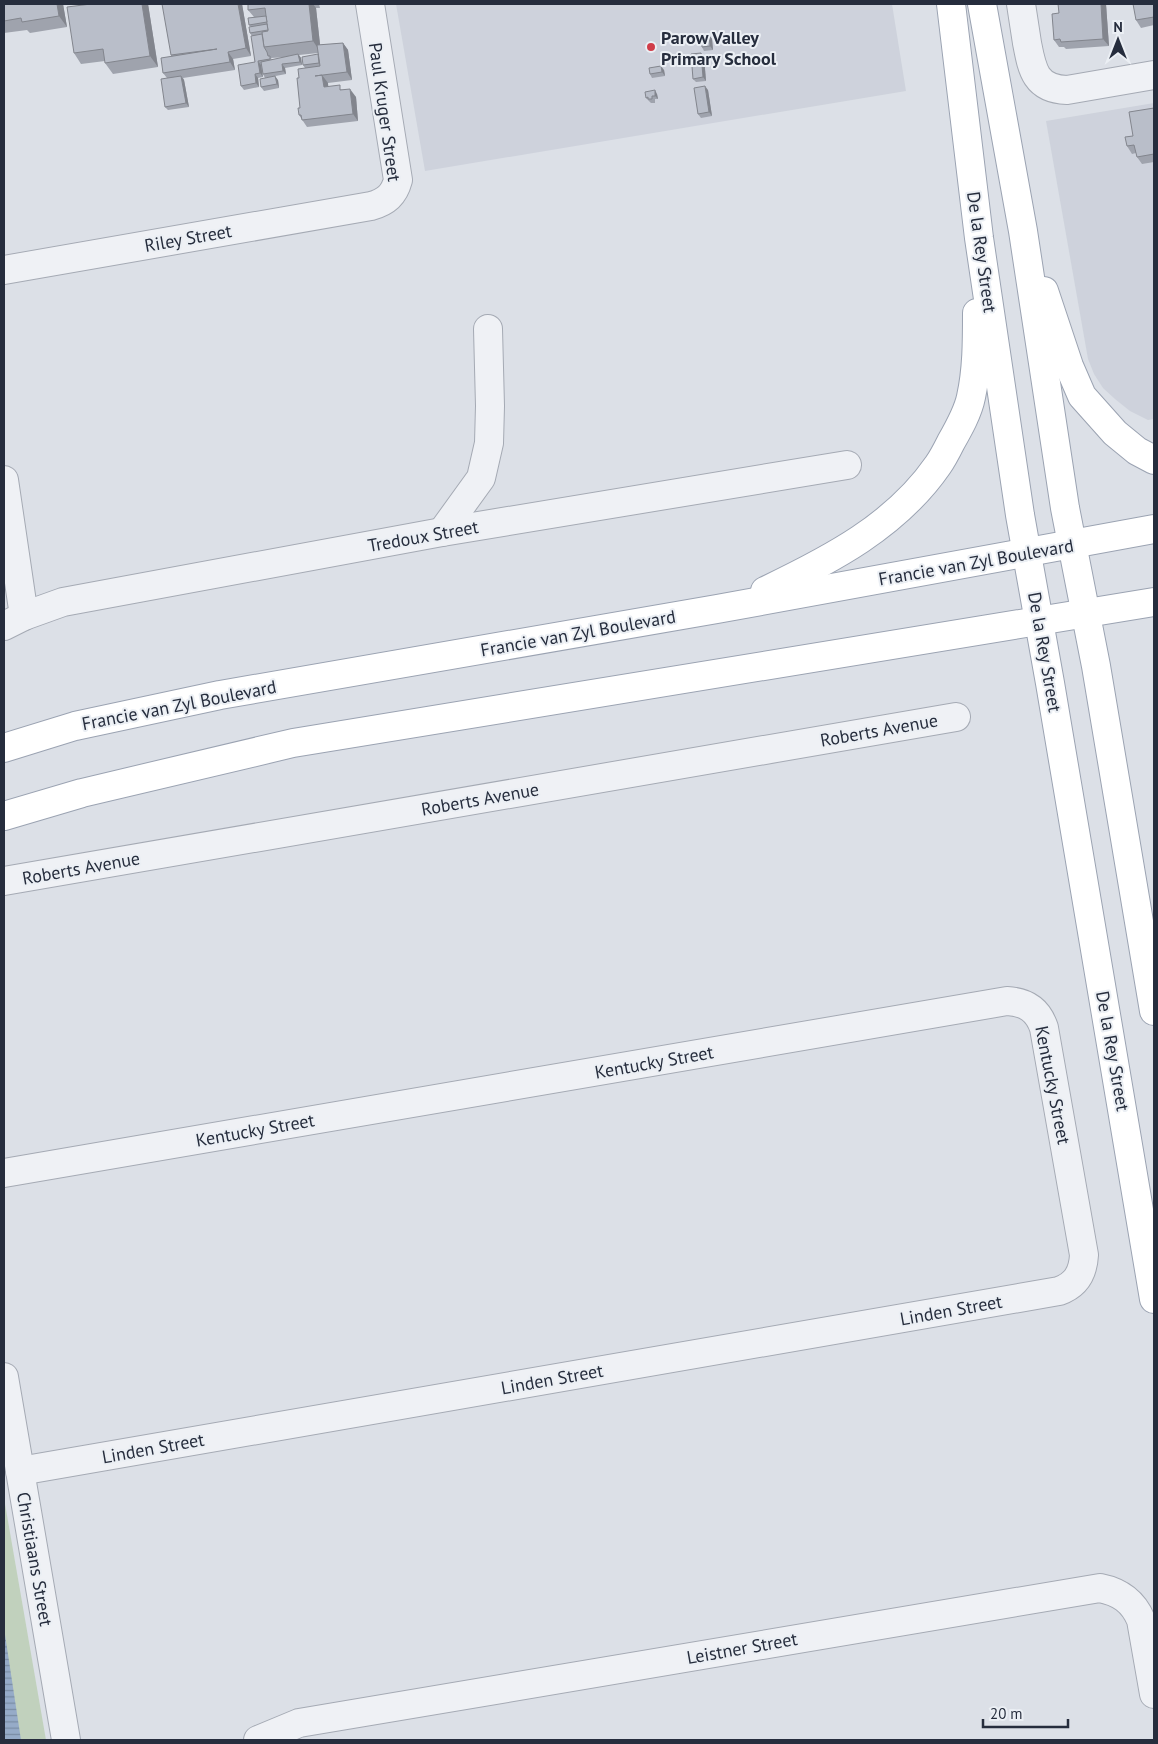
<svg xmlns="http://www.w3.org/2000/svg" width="1158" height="1744" viewBox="0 0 1158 1744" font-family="'PT Sans',sans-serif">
  <defs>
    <pattern id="water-rules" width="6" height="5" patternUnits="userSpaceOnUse" patternTransform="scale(1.25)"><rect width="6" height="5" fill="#96abc8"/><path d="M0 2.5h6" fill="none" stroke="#7a8ca4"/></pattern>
  </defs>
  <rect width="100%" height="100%" fill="#dce0e7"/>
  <!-- built -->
  <g fill="#ced2dc">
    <polygon points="396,4 892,4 906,91 425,171"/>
    <polygon points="1154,103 1154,419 1148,420 1130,411 1115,399 1103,388 1094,374 1088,359 1046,121"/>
  </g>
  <!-- grass -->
  <polygon fill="#c1d1bd" points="4,1498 46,1740 4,1740"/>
  <!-- water -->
  <polygon fill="url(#water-rules)" points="4,1628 21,1740 4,1740"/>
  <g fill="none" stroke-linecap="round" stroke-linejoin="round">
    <!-- minor casing -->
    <g stroke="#a5aab4" stroke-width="30">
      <g id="minor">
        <path d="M1021,4c2,13 4,26 6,39 5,26 8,46 40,47l87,-15"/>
        <path d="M4,270l367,-64c15,-4 23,-11 27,-26l-28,-176"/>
        <polyline points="4,480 24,616"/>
        <polyline points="442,532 481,478 489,443 490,406 488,329"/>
        <polyline points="4,626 24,616 63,602 442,532 847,465"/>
        <polyline points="4,881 956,717"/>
        <path d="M4,1173l1003,-172c19,1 31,9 37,27l40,227c-1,18 -8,30 -25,36l-1039,180"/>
        <polyline points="4,1377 66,1740"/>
        <path d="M258,1740l41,-17 801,-135c20,4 33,13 41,32l13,74"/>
      </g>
    </g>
    <!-- major casing -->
    <g stroke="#9ba3b2" stroke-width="30">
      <g id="major">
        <polyline points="951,4 979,238 1020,515 1050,683 1154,1299"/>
        <polyline points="982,4 1023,231 1065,508 1096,666 1154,1011"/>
        <polyline points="1044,291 1069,366 1082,396 1115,433 1137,451 1154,460"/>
        <path d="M765,591c65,-31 131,-65 173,-126 5,-7 9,-15 13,-23 8,-14 17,-30 20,-45 6,-27 6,-56 6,-84"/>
        <polyline points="4,748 75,726 220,695 717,609 1154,529"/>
        <polyline points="4,816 82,793 293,743 1154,602"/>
      </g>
    </g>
    <!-- minor -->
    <use href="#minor" stroke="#eff1f5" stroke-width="28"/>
    <!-- major -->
    <use href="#major" stroke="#fff" stroke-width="28"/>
  </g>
  <!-- wall -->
  <g fill="#9fa3ad" fill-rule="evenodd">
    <polygon points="4,4 63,4 67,27 30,33 27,30 4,33"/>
    <polygon points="91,4 148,4 158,67 113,74 105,63 105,61 81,64 74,53"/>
    <polygon points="242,4 251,56 233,59 235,70 183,78 184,80 189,107 168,110 165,107 167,78 163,73 171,57 171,55"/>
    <path d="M248,4h71l1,4h-4l4,37 23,-2 5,7 4,30 -24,3v4l15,3 13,7 2,24 -51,6 -8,-12 1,-7 -1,-30 6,-10 -2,-3 15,-11v-1l-19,2 2,3 1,7 -17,3 1,6 -21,4 -2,-4 -2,-9 2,12 -5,1 1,9 -15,3 -3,-4 14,-24 -3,-26 -2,-3 1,-6 -2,-2 5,-8 -6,-7zM270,56l1,2 15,-1 -14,3z"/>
    <polygon points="1058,4 1106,4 1109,46 1066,49 1064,47 1059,47 1054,40 1059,13"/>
    <polygon points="1154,4 1154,25 1141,28 1136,20"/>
    <polygon points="709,35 712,39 713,50 704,51 702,47"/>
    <polygon points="704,57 706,81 696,82 693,79"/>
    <polygon points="664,70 665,76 652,78 650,74"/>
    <polygon points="278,80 279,88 264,91 261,87"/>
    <polygon points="708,90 712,116 701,118 698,114"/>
    <polygon points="657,94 658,99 655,99 655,103 651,103 646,98"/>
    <polygon points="1154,108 1154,162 1142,164 1137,157 1136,153 1132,154 1127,146 1133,136"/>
  </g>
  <!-- shaded-wall -->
  <g fill="#82858d">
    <polygon points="57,4 63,4 67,27 59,16"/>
    <polygon points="142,4 148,4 158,67 150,56"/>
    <polygon points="238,4 242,4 251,56 246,48"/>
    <polygon points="309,4 313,4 316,8 321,53 313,41"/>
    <polygon points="1101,4 1106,4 1109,46 1103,39"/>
    <polygon points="709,35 712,39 713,50 710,46"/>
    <polygon points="343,43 348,50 352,80 347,72"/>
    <polygon points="228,52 233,59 235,70 230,62"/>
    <polygon points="701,53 704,57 706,81 703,77"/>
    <polygon points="298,54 301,58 302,65 300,62"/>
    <polygon points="258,61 261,65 263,77 260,73"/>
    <polygon points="282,64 285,68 286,74 283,71"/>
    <polygon points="661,66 664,70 665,76 662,72"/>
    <polygon points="255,74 258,78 259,87 256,83"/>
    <polygon points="322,75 328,83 329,95 324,87"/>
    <polygon points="181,76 184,80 189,107 186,103"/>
    <polygon points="275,76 278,80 279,88 277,84"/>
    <polygon points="705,86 708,90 712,116 709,112"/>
    <polygon points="350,89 356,97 358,121 353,114"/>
    <polygon points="655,90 657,94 658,99 655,96"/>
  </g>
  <!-- building -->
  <g fill="#b9bec9" stroke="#82858d">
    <polygon points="4,4 57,4 59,16 22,22 21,18 4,21"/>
    <polygon points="91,4 142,4 150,56 105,63 103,49 74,53 67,7"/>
    <polygon points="162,4 238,4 246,48 228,52 230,62 163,73 161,58 217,49 171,55"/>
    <polygon points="248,4 309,4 313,41 264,47 262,32 268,31 265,8 248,10"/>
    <polygon points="1058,4 1101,4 1103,39 1061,42 1060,39 1054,40 1052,14 1059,13"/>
    <polygon points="1133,4 1154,4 1154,17 1136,20"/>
    <polygon points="266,16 267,22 249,25 248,18"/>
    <polygon points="267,24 268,30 250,33 249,27"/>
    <polygon points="262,34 264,47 267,52 268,56 270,56 270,59 258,61 260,73 255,74 256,83 241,86 238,65 255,62 251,36"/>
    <polygon points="709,35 710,46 702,47 701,36"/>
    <polygon points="343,43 347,72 315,76 322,75 324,87 340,85 340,90 350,89 353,114 302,120 301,115 299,115 298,108 300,108 297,78 299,78 298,69 320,66 317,45"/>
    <polygon points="701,53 703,77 693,79 691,54"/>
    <polygon points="298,54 300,62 282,64 283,71 263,74 261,62"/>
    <polygon points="318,54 319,63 303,65 302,57"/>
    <polygon points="661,66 662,72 650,74 649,68"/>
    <polygon points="181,76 186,103 165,107 161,79"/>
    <polygon points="275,76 277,84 261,87 260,79"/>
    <polygon points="705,86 709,112 698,114 694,88"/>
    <polygon points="655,90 655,96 652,96 652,99 648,99 648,97 646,98 645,92"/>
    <polygon points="1154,108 1154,154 1137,157 1134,145 1127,146 1125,137 1133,136 1129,112"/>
  </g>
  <!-- markers -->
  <circle fill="#d03d49" stroke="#ebeff4" stroke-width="2" cx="651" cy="47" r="5"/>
  <g text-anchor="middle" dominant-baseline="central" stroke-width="4" stroke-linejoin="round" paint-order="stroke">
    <!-- poi labels -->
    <g font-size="18" font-weight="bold" fill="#262d3d" stroke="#ebeff4" text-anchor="start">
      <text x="661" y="37">Parow Valley<tspan x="661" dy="21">Primary School</tspan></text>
    </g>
    <!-- street labels -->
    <g font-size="18" fill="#262d3d" stroke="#ebeff4">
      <text transform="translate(385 112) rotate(82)">Paul Kruger Street</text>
      <text transform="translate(188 238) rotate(-10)">Riley Street</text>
      <text transform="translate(982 252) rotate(82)">De la Rey Street</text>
      <text transform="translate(423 536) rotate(-10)">Tredoux Street</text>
      <text transform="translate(976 562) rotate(-10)">Francie van Zyl Boulevard</text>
      <text transform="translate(578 633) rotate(-10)">Francie van Zyl Boulevard</text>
      <text transform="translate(1045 652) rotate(80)">De la Rey Street</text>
      <text transform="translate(179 705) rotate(-11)">Francie van Zyl Boulevard</text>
      <text transform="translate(879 730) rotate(-10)">Roberts Avenue</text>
      <text transform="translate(480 799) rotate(-10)">Roberts Avenue</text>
      <text transform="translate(81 868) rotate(-10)">Roberts Avenue</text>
      <text transform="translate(1113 1051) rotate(80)">De la Rey Street</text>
      <text transform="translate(654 1062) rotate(-10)">Kentucky Street</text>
      <text transform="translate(1053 1085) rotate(79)">Kentucky Street</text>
      <text transform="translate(255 1130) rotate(-10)">Kentucky Street</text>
      <text transform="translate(951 1310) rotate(-10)">Linden Street</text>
      <text transform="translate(552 1379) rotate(-10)">Linden Street</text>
      <text transform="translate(153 1448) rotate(-10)">Linden Street</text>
      <text transform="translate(35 1559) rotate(80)">Christiaans Street</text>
      <text transform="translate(742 1648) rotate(-10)">Leistner Street</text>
    </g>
  </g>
  <!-- border -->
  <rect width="1158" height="1744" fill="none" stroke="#262d3d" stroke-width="10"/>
  <!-- north arrow -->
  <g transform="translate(1118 40)" stroke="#ebeff4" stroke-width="4" paint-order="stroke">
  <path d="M0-4L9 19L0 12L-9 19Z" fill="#262d3d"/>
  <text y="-8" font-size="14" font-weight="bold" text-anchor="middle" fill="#262d3d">N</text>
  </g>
  <!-- scale -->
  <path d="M983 1719v8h85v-8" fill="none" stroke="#262d3d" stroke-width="2.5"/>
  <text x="990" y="1719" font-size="15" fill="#262d3d" stroke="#ebeff4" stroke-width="4" paint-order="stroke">20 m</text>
</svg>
